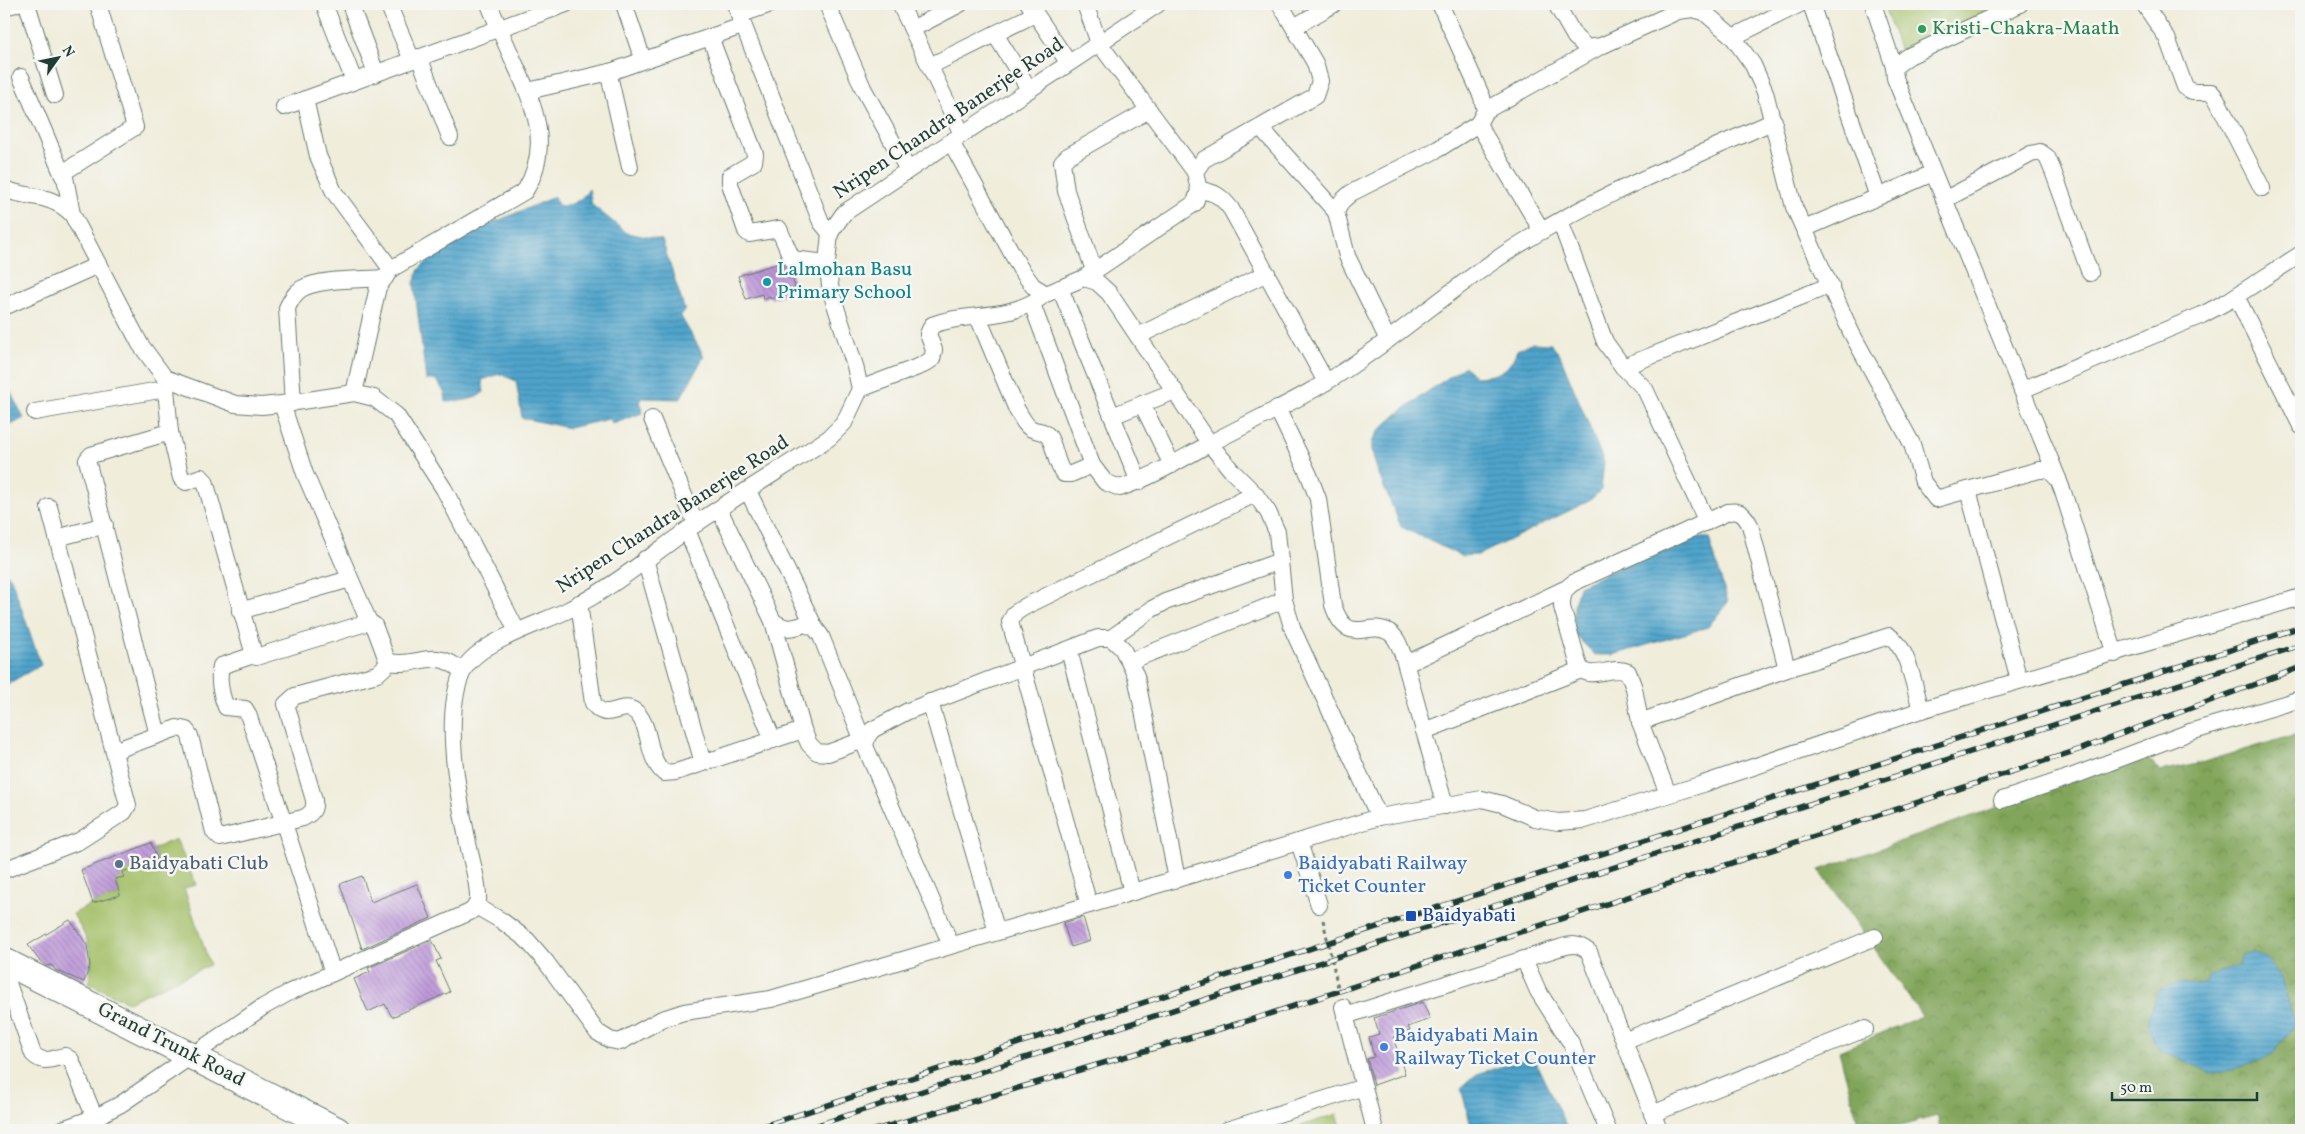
<svg xmlns="http://www.w3.org/2000/svg" width="2305" height="1134" viewBox="0 0 2305 1134" font-family="Vollkorn,serif">
  <defs>
    <pattern id="forest-crowns" width="20" height="18" patternUnits="userSpaceOnUse" patternTransform="scale(1.25)"><rect width="20" height="18" fill="#81a55a"/><path d="M2 6a3 3 0 1 1 6 0M12 15a3 3 0 1 1 6 0" fill="none" stroke="#69884b"/></pattern>
    <pattern id="water-rules" width="6" height="5" patternUnits="userSpaceOnUse" patternTransform="scale(1.25)"><rect width="6" height="5" fill="#50a4cc"/><path d="M0 2.5h6" fill="none" stroke="#4287a6"/></pattern>
    <pattern id="building-back-hatch" width="6" height="6" patternUnits="userSpaceOnUse" patternTransform="scale(1.25)"><rect width="6" height="6" fill="#bc94d9"/><path d="M-1 5l2 2M0 0l6 6M5-1l2 2" fill="none" stroke="#987ab1"/></pattern>
  </defs>
  <rect width="100%" height="100%" fill="#f6f6f2"/>
  <filter id="ink" filterUnits="userSpaceOnUse"><feTurbulence type="fractalNoise" baseFrequency=".02" numOctaves="2"/><feDisplacementMap in="SourceGraphic" scale="10" xChannelSelector="R" yChannelSelector="G"/><feConvolveMatrix kernelMatrix="1 2 1 2 8 2 1 2 1" color-interpolation-filters="sRGB"/></filter>
  <filter id="wash" filterUnits="userSpaceOnUse"><feTurbulence type="fractalNoise" baseFrequency=".0096" numOctaves="4" result="noise"/><feDisplacementMap in="SourceGraphic" scale="20" xChannelSelector="R" yChannelSelector="G"/><feGaussianBlur stdDeviation="1.12" result="paint"/><feColorMatrix in="noise" values="0 0 0 0 0 0 0 0 0 0 0 0 0 0 0 0 0 1.4 0 .05"/><feComposite in="paint" operator="in"/></filter>
  <g filter="url(#wash)">
    <rect width="100%" height="100%" fill="#f0eddb"/>
    <!-- grass -->
    <g fill="#a2be65" stroke="#607e4c">
      <polygon points="1883,4 2002,4 1901,54"/>
      <path d="M176,839l20,46 -12,3 26,77 -82,37 -40,-19c8,-31 0,-42 -15,-69l20,-11 27,-8 -5,-16 7,-7 35,-13 -4,-10z"/>
      <polygon points="1337,1114 1342,1130 1289,1130"/>
    </g>
    <!-- forest -->
    <polygon fill="url(#forest-crowns)" stroke="#507147" points="2301,733 2301,1130 1941,1130 1937,1116 1886,1130 1860,1130 1839,1051 1922,1016 1819,870 2145,755 2160,772 2197,764"/>
    <!-- water -->
    <g fill="url(#water-rules)" stroke="#387080">
      <path d="M589,189l3,16 35,28 35,7 23,71 -5,4 24,41 -24,43 -40,-1 2,15 -29,11 -4,-5 -40,9 -47,-10 -6,-37 -16,-7 -18,6 2,12c-10,9 -25,9 -38,10l-1,-8 -8,-14h-11l-12,-97 5,-14 33,-29 102,-43 4,8c12,3 25,-6 31,-16z"/>
      <path d="M1533,343l18,1 9,11 44,107 -3,28 -12,11 -110,54 -18,1 -60,-29c-7,-19 -31,-65 -29,-83 3,-21 74,-64 93,-78l10,11c24,-2 33,-4 42,-27z"/>
      <polygon points="4,379 24,418 4,429"/>
      <polygon points="1689,536 1709,538 1728,602 1708,627 1613,655 1595,655 1574,634 1574,605 1579,586"/>
      <polygon points="4,570 11,578 41,665 4,686"/>
      <polygon points="2252,953 2266,958 2281,978 2295,1024 2273,1054 2231,1071 2212,1073 2161,1051 2154,1042 2147,1022 2156,997 2162,989 2183,983 2193,986 2206,983 2208,976 2238,966 2242,954"/>
      <polygon points="1522,1060 1535,1061 1568,1130 1472,1130 1461,1088 1477,1074"/>
    </g>
    <g id="blocks">
      <!-- building -->
      <g fill="url(#building-back-hatch)">
        <polygon points="782,262 790,268 795,288 783,292 783,295 771,299 770,296 763,299 762,294 746,299 738,276"/>
        <polygon points="151,843 157,859 122,872 124,877 115,879 120,895 93,903 81,870"/>
        <polygon points="362,876 371,902 417,884 431,918 362,949 340,884"/>
        <polygon points="1083,917 1090,941 1071,947 1063,923"/>
        <polygon points="70,920 87,945 90,965 84,982 55,970 52,965 46,966 38,959 28,945"/>
        <polygon points="432,940 441,959 436,961 450,992 392,1017 385,1004 368,1012 354,979 370,972 368,968"/>
        <polygon points="1423,1002 1430,1019 1408,1027 1410,1031 1393,1037 1405,1074 1374,1085 1367,1059 1374,1057 1369,1037 1379,1034 1374,1018"/>
      </g>
    </g>
  </g>
  <g filter="url(#ink)">
    <use href="#blocks" fill-opacity="0" stroke="#687b6e" stroke-width="1"/>
    <g fill="none" stroke-linecap="round" stroke-linejoin="round">
      <!-- minor casing -->
      <g stroke="#687b6e" stroke-width="18">
        <g id="minor">
          <polyline points="27,4 55,95"/>
          <polyline points="324,4 354,81"/>
          <polyline points="350,4 376,73"/>
          <polyline points="388,4 412,60"/>
          <polyline points="624,4 643,60"/>
          <polyline points="735,4 821,222 830,233"/>
          <polyline points="827,4 863,88 908,170"/>
          <polyline points="900,4 962,134"/>
          <polyline points="1029,4 1068,62"/>
          <polyline points="1085,4 1099,43 1195,172"/>
          <polyline points="1556,4 1575,37 1587,48 1601,46 1678,11 1693,9 1704,12 1733,37 1753,65 1765,92 1794,207 1851,332 1912,444 1923,482 1936,499 2039,470 2049,470 2058,479 2063,492 2115,654"/>
          <polyline points="1811,4 1878,197"/>
          <polyline points="1873,4 1894,67"/>
          <polyline points="2020,4 1909,56 1894,67 1895,78 2058,479"/>
          <polyline points="2144,4 2167,38 2185,87 2192,92 2211,92 2216,98 2262,188"/>
          <polyline points="4,7 16,4"/>
          <polyline points="739,15 771,4"/>
          <polyline points="1294,27 1334,4"/>
          <polyline points="912,29 960,4"/>
          <polyline points="995,34 1029,89"/>
          <polyline points="710,37 755,154 754,162 730,176 730,184 746,231 749,234 779,229 792,259 827,263"/>
          <polyline points="1733,37 1800,4"/>
          <polyline points="419,57 450,137"/>
          <polyline points="930,66 1035,14"/>
          <polyline points="21,77 63,176"/>
          <polyline points="528,91 614,71"/>
          <polyline points="305,99 318,156 334,192 391,269"/>
          <polyline points="284,107 566,4"/>
          <polyline points="1485,111 1599,47"/>
          <polyline points="1478,124 1542,231"/>
          <polyline points="1261,128 1336,212"/>
          <polyline points="951,142 1020,268 1033,286 1046,294 1084,278 1097,282 1109,293 1210,444 1232,471 1255,494 1268,512 1277,532 1284,600 1293,630 1379,817"/>
          <polyline points="630,167 609,75 610,72 742,26"/>
          <path d="M4,189c28,11 44,3 68,25l68,130 25,34 70,26 26,2 21,-2 72,-11 20,5 22,17 48,74 73,142"/>
          <path d="M1199,190c16,2 22,6 32,19l95,173"/>
          <polyline points="1944,200 2031,154 2040,152 2047,157 2053,171 2090,273"/>
          <polyline points="72,214 64,172 135,127 98,4"/>
          <polyline points="1560,221 1605,342 1623,367 1645,389 1707,522"/>
          <polyline points="1804,229 1933,173"/>
          <polyline points="1094,270 1066,191 1062,162 1068,156 1149,110"/>
          <polyline points="1084,278 1195,203 1199,190 1195,172 1203,160 1315,96 1320,81 1315,63 1280,4"/>
          <polyline points="1060,288 1139,482"/>
          <polyline points="2236,296 2301,426"/>
          <path d="M1032,304l60,161 13,17 15,6c33,-11 61,-29 91,-45 49,-26 101,-49 146,-81 52,-35 99,-77 152,-111 83,-54 176,-90 265,-130"/>
          <polyline points="4,307 98,265"/>
          <path d="M978,317l39,93c4,6 8,16 15,19 7,3 12,1 17,8 7,12 6,26 15,37h7l21,-9"/>
          <polyline points="1138,336 1267,273"/>
          <polyline points="1388,340 1347,256 1336,212 1342,201 1351,193 1438,149 1478,124 1485,111 1482,97 1440,4"/>
          <polyline points="1623,367 1831,285"/>
          <path d="M165,378l5,54 11,46 5,4 15,-5 4,4 49,174 2,2 113,-35 5,3 13,35 3,2c29,6 43,-16 72,9"/>
          <path d="M860,389l63,-24 9,-6 2,-9 -6,-16 4,-9c38,-14 71,-3 108,-27"/>
          <polyline points="2022,390 2202,315 2228,301 2301,254"/>
          <path d="M354,393l24,-106 13,-18 134,-78c27,-45 10,-84 -10,-127 -9,-20 -18,-40 -26,-60"/>
          <path d="M293,403l-6,-95c4,-8 7,-14 14,-19 19,-11 61,-9 84,-11"/>
          <polyline points="282,404 305,474 369,622"/>
          <polyline points="1142,404 1172,465"/>
          <path d="M1277,408l32,67 9,24 15,106c15,44 34,14 56,27 8,5 11,15 14,23l42,151"/>
          <polyline points="35,412 165,389"/>
          <polyline points="1112,416 1175,391"/>
          <polyline points="652,419 696,524"/>
          <polyline points="1968,490 2019,680"/>
          <polyline points="748,491 815,628"/>
          <path d="M719,509l54,112c12,9 18,8 32,3l10,4 6,8 44,110"/>
          <polyline points="687,530 773,740"/>
          <polyline points="57,538 105,525"/>
          <polyline points="645,559 703,763"/>
          <path d="M579,603l14,100c14,22 29,-5 44,10 15,16 9,44 27,60l12,-1 127,-42"/>
          <polyline points="240,611 350,579"/>
          <polyline points="773,621 803,730 809,744 817,752 828,753 863,740"/>
          <polyline points="1111,638 1152,609 1165,602 1280,561"/>
          <polyline points="1069,650 1132,892"/>
          <path d="M254,655l-33,11c-3,13 0,29 5,41l19,2 3,5 85,259"/>
          <polyline points="1130,661 1284,600"/>
          <polyline points="1406,664 1565,589"/>
          <polyline points="930,702 997,932"/>
          <path d="M1640,722l147,-53 102,-33c19,10 26,54 32,74"/>
          <polyline points="1424,731 1581,670"/>
          <polyline points="158,735 87,460 91,455 170,432"/>
          <path d="M114,751l63,-23 9,2 4,6 24,96 6,6 83,-20c9,-5 12,-8 11,-18l-28,-96 9,-8 82,-22 13,-12"/>
          <path d="M1668,794l-28,-72 -6,-34 -6,-16c-17,-8 -39,11 -49,-6l-17,-59c0,-11 1,-17 11,-24l155,-71c12,-2 16,2 22,13l37,144"/>
          <polyline points="2002,800 2076,775 2190,732 2301,699"/>
          <polyline points="1299,842 1319,905"/>
          <polyline points="4,870 79,841 124,812 128,805 49,507"/>
          <polyline points="1089,905 1010,622 1015,613 1026,606 1255,494"/>
          <polyline points="476,906 502,921 527,940 546,962 597,1032 610,1040 620,1042 662,1019 684,1012 771,999 1207,870 1379,817 1482,799 1502,804 1535,818 1558,822 1585,820 1703,784 1921,710 2301,597"/>
          <polyline points="951,945 865,746 867,737 872,730 908,711 1098,638 1111,638 1122,648 1136,676 1177,879"/>
          <polyline points="1524,959 1538,991 1571,1043 1608,1130"/>
          <path d="M4,972l29,82c11,11 19,4 32,2l6,4 29,70"/>
          <polyline points="1343,1007 1375,1130"/>
          <path d="M1345,1016l214,-68c13,-4 19,-5 30,4l70,178"/>
          <polyline points="1624,1041 1875,937"/>
          <polyline points="1652,1114 1865,1029"/>
          <path d="M60,1130l36,-13 25,-13 142,-97 27,-15 180,-80c4,-3 7,-7 8,-12 1,-17 -6,-36 -9,-52 -10,-49 -27,-128 -7,-175 12,-30 78,-49 106,-63 43,-21 82,-54 122,-82 45,-31 93,-60 139,-90l15,-15 16,-34 -5,-23 -24,-74 -4,-29 3,-30 14,-20 314,-209"/>
          <polyline points="1227,1130 1364,1087"/>
        </g>
      </g>
      <!-- primary casing -->
      <g stroke="#687b6e" stroke-width="28">
        <polyline id="primary" points="4,961 337,1130"/>
      </g>
      <!-- path -->
      <polyline stroke="#687b6e" stroke-width="3" stroke-dasharray="4 4" stroke-linecap="butt" points="1323,920 1339,992"/>
      <!-- minor -->
      <use href="#minor" stroke="#fff" stroke-width="16"/>
      <!-- primary -->
      <use href="#primary" stroke="#fff" stroke-width="26"/>
      <!-- rail casing -->
      <g stroke="#1f3d34" stroke-width="5.5">
        <g id="rail">
          <polyline points="751,1130 2301,627"/>
          <polyline points="802,1130 2301,645"/>
          <polyline points="875,1130 1257,1018 2081,749 2301,667"/>
        </g>
      </g>
      <!-- rail -->
      <use href="#rail" stroke="#f6f6f2" stroke-width="4" stroke-dasharray="11" stroke-linecap="butt"/>
    </g>
  </g>
  <!-- markers -->
  <circle fill="#2e9e5b" stroke="#f6f6f2" stroke-width="2" cx="1922" cy="29" r="5"/>
  <circle fill="#0f9aa8" stroke="#f6f6f2" stroke-width="2" cx="767" cy="282" r="5"/>
  <circle fill="#5c6f8a" stroke="#f6f6f2" stroke-width="2" cx="119" cy="864" r="5"/>
  <g fill="#3f7fe0" stroke="#f6f6f2" stroke-width="2">
    <circle cx="1288" cy="875" r="5"/>
    <circle cx="1384" cy="1047" r="5"/>
  </g>
  <rect fill="#1a4fb4" stroke="#f6f6f2" stroke-width="2" x="1405" y="910" width="12" height="12" rx="2.5"/>
  <g text-anchor="middle" dominant-baseline="central" stroke-width="5" stroke-linejoin="round" paint-order="stroke">
    <!-- leisure labels -->
    <g font-size="20" fill="#27864d" stroke="#f6f6f2" text-anchor="start">
      <text x="1932" y="29">Kristi-Chakra-Maath</text>
    </g>
    <!-- street labels -->
    <g font-size="20" fill="#1f3d34" stroke="#f6f6f2">
      <text transform="translate(949 119) rotate(-34)">Nripen Chandra Banerjee Road</text>
      <text transform="translate(673 515) rotate(-33)">Nripen Chandra Banerjee Road</text>
      <text transform="translate(171 1045) rotate(27)">Grand Trunk Road</text>
    </g>
    <!-- culture labels -->
    <g font-size="20" fill="#0d838f" stroke="#f6f6f2" text-anchor="start">
      <text x="777" y="270">Lalmohan Basu<tspan x="777" dy="23">Primary School</tspan></text>
    </g>
    <!-- service labels -->
    <g font-size="20" fill="#4e5e75" stroke="#f6f6f2" text-anchor="start">
      <text x="129" y="864">Baidyabati Club</text>
    </g>
    <!-- shop labels -->
    <g font-size="20" fill="#366cbe" stroke="#f6f6f2" text-anchor="start">
      <text x="1298" y="864">Baidyabati Railway<tspan x="1298" dy="23">Ticket Counter</tspan></text>
      <text x="1394" y="1036">Baidyabati Main<tspan x="1394" dy="23">Railway Ticket Counter</tspan></text>
    </g>
    <!-- transit labels -->
    <g font-size="20" fill="#164399" stroke="#f6f6f2" text-anchor="start">
      <text x="1422" y="916">Baidyabati</text>
    </g>
  </g>
  <!-- margin -->
  <rect width="2305" height="1134" fill="none" stroke="#f6f6f2" stroke-width="20"/>
  <!-- north arrow -->
  <g transform="translate(58 58) rotate(57)" stroke="#f6f6f2" stroke-width="4" paint-order="stroke">
  <path d="M0-4L9 19L0 12L-9 19Z" fill="#1f3d34"/>
  <text y="-8" font-size="14" font-weight="bold" text-anchor="middle" fill="#1f3d34">N</text>
  </g>
  <!-- scale -->
  <path d="M2112 1092v8h145v-8" fill="none" stroke="#1f3d34" stroke-width="2.5"/>
  <text x="2120" y="1092" font-size="15" fill="#1f3d34" stroke="#f6f6f2" stroke-width="4" paint-order="stroke">50 m</text>
</svg>
